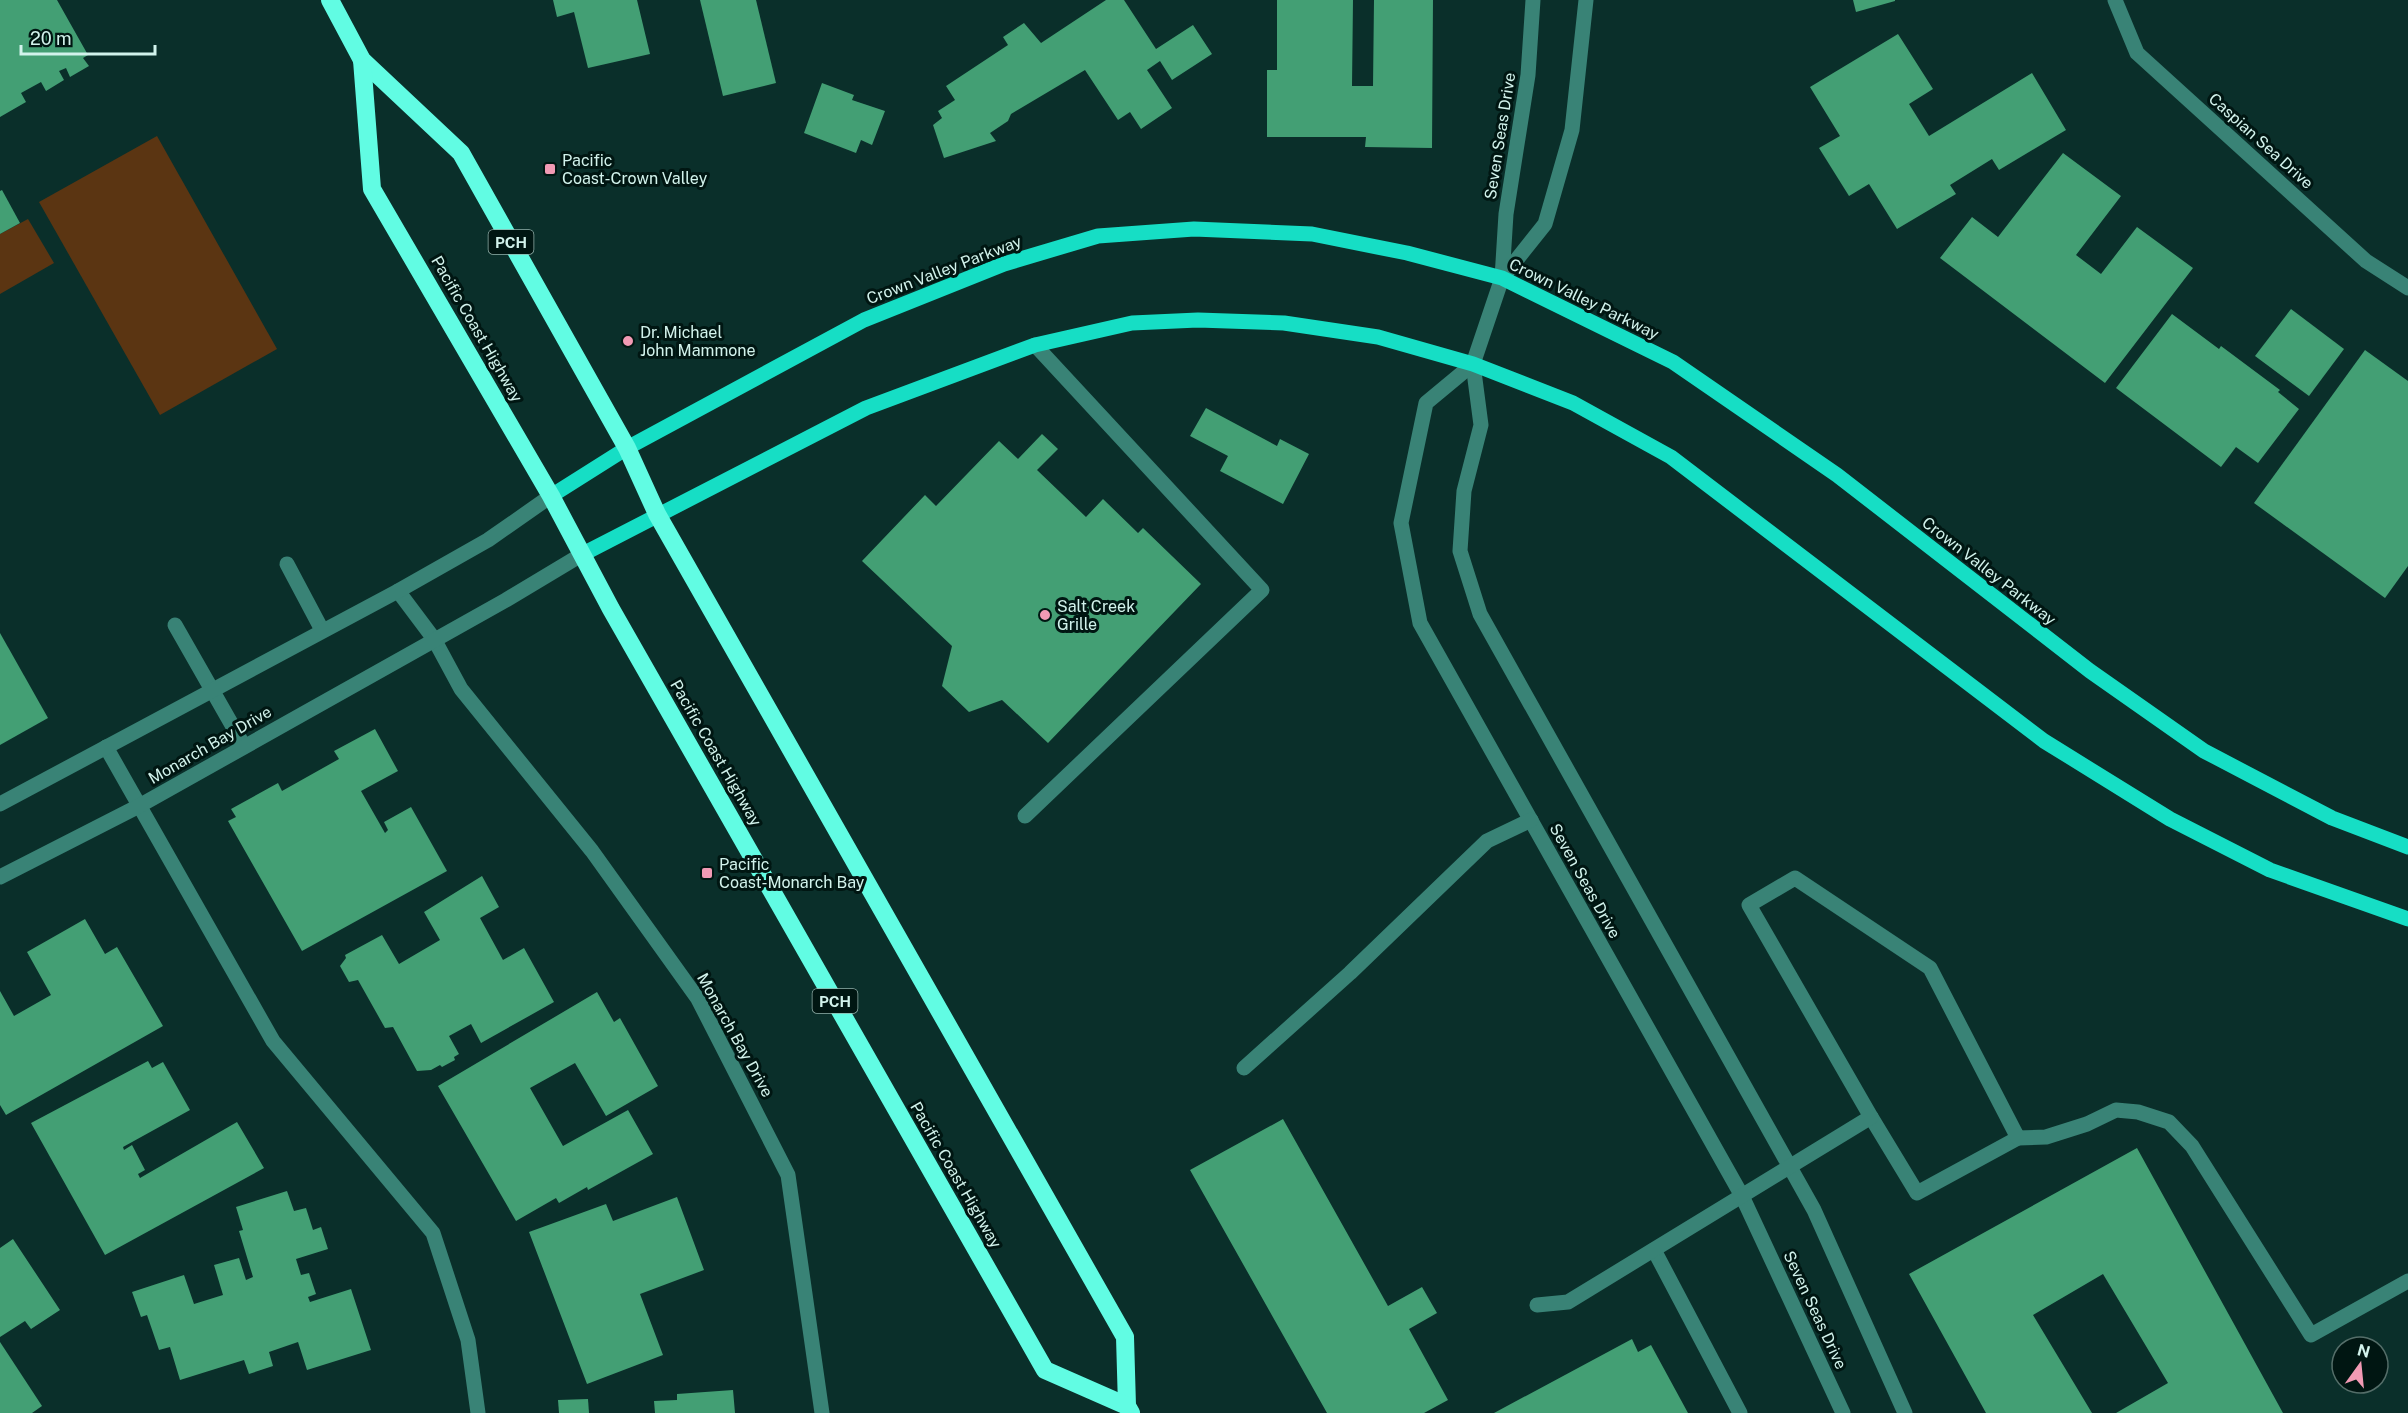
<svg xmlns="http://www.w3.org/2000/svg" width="2408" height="1413" viewBox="0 0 2408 1413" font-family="'Public Sans',sans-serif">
  <rect width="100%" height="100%" fill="#0a2f2a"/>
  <!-- green -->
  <g fill="#5b3512">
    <polygon points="157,136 277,349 160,415 39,202"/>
    <polygon points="28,219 54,263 0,294 0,234"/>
  </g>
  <!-- building -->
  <g fill="#439f74">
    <polygon points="0,0 57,0 88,55 83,58 89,66 70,77 66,68 59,71 64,80 46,91 41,82 21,93 26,102 0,117"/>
    <polygon points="553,0 637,0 650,54 588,68 574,12 557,17"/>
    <polygon points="700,0 756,0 776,83 723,96"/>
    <polygon points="1106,0 1124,0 1156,49 1193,25 1212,54 1172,80 1160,61 1147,70 1172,108 1141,129 1130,112 1118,120 1085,70 1011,114 1008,121 990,133 996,141 944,158 933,125 942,118 938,111 955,100 946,86 1008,45 1003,37 1024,23 1041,43"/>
    <polygon points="1277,0 1353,0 1352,86 1373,86 1374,0 1433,0 1432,148 1365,147 1366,137 1267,137 1267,70 1277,70"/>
    <polygon points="1853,0 1895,0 1895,1 1856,12"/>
    <polygon points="1898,34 1933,89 1909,104 1929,136 2032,73 2066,130 1999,170 1992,159 1950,185 1956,194 1897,229 1869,184 1849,196 1819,148 1840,136 1810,87"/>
    <polygon points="822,83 854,95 852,100 885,111 872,145 861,140 856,153 804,133"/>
    <polygon points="2063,153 2121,196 2076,255 2101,274 2137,227 2193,268 2105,383 1940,258 1972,217 1998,237"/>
    <polygon points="2,190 20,223 0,234 0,191"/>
    <polygon points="2291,309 2344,349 2309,396 2255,356"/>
    <polygon points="2172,314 2219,349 2221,346 2280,390 2278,392 2299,409 2258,463 2236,447 2221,467 2116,388"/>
    <polygon points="2365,350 2408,381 2408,566 2385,598 2254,503"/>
    <polygon points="1206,408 1277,446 1280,439 1309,454 1283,504 1220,471 1228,456 1190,436"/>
    <polygon points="1042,434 1058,449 1037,470 1086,517 1103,499 1138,533 1143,528 1201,584 1048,743 1002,700 969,712 942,686 952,646 862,561 925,495 936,506 999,441 1018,459"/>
    <polygon points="0,633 48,718 0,745"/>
    <polygon points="375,729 398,771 361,791 385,833 388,830 384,822 411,807 447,871 302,951 228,821 236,817 231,809 278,783 282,791 339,759 334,751"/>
    <polygon points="482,876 499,907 480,918 503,960 524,948 554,1002 481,1043 471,1024 449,1036 459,1054 454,1057 455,1060 442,1067 440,1065 431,1070 417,1071 393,1027 385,1028 358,980 349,982 340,966 346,958 345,955 382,935 399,964 440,940 424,912"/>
    <polygon points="85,919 105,954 117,947 163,1026 6,1115 0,1105 0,991 14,1016 51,995 27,952"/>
    <polygon points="597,992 614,1022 620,1018 658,1086 606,1116 575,1063 530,1088 563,1146 628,1110 653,1154 588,1190 587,1187 559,1203 556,1198 516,1221 438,1086"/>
    <polygon points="148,1061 152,1068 163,1062 190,1110 123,1147 124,1150 132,1145 145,1170 138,1174 140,1178 237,1122 264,1168 105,1255 31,1123"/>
    <polygon points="1283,1119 1388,1306 1422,1287 1437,1313 1409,1329 1448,1400 1424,1413 1327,1413 1190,1170"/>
    <polygon points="2137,1148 2283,1413 2116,1413 2168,1383 2103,1274 2033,1315 2092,1413 1986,1413 1909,1274"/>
    <polygon points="287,1191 294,1211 306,1208 313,1230 321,1227 328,1249 296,1259 301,1275 309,1273 316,1294 308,1297 310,1302 351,1289 371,1350 307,1370 298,1342 269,1352 273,1366 249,1374 244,1360 180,1380 170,1347 159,1350 147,1315 141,1317 132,1292 184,1275 194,1304 223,1295 214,1265 239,1258 246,1280 253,1277 239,1231 243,1230 236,1207"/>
    <polygon points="677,1197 704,1270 640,1294 663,1355 587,1384 529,1232 606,1204 613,1221"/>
    <polygon points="13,1239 60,1310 31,1329 25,1321 0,1337 0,1248"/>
    <polygon points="1632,1339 1638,1352 1651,1345 1688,1413 1494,1413"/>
    <polygon points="0,1342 42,1406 32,1413 0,1413"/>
    <polygon points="733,1390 735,1413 655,1413 654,1401 677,1400 677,1394"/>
    <polygon points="588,1399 589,1413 559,1413 558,1400"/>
  </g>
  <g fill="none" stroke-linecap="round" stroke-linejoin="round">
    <!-- minor -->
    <g stroke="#398376" stroke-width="15">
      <polyline points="1533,0 1528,75 1506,214 1502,278 1473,364 1481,425 1464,491 1460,551 1480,614 1814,1210 1905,1413"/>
      <polyline points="2115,0 2137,53 2366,261 2408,288"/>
      <polyline points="1502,278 1545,224 1572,130 1586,0"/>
      <polyline points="1473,364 1426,403 1401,523 1420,623 1742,1196 1843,1413"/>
      <polyline points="287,564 322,630"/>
      <polyline points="398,591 434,639 461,689 592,851 698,999 788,1175 822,1413"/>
      <polyline points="175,625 244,746"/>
      <polyline points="106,747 273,1041 433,1233 468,1340 478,1413"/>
      <polyline points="0,804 398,591 488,540 551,496"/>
      <polyline points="1025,816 1262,590 1035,345"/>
      <polyline points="0,877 139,806 506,600 581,555"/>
      <polyline points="1244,1068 1350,973 1487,841 1531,820"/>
      <polyline points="1871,1117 1917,1193 2018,1138"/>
      <polyline points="1654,1250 1740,1413"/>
      <polyline points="1537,1305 1568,1302 1871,1117 1749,905 1795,878 1930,968 2018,1138 2046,1137 2087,1124 2116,1110 2138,1112 2169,1122 2192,1146 2311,1335 2408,1281"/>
    </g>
    <!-- major -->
    <g stroke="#16dec5" stroke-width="15">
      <polyline points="551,496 627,448 864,320 1004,264 1098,236 1194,229 1312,234 1407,253 1502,278 1673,362 1837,475 2090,671 2204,751 2332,818 2408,847"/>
      <polyline points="581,555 866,408 1035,345 1132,323 1198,320 1284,323 1378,337 1473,364 1573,403 1671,457 2044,741 2170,819 2270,870 2408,919"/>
    </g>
    <!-- highway -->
    <g stroke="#61fce3" stroke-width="18">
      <polyline points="330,0 362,60 461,153 627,448 657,514 1125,1337 1127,1406 1131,1413"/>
      <polyline points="362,60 372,189 551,496 611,609 1045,1370 1127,1406"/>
    </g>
  </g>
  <!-- markers -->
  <g fill="#f19ab4" stroke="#001612" stroke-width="2">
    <rect x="544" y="163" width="12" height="12" rx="3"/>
    <circle cx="628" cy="341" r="6"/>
    <circle cx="1045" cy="615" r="6"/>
    <rect x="701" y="867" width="12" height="12" rx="3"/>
  </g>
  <g text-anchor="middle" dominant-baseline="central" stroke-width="6" stroke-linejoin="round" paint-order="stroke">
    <!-- shield labels -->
    <g fill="#001612" stroke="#93b1ab" stroke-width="1.5">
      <rect x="488.5" y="230" width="45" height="24" rx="4.5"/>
      <rect x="812.5" y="989" width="45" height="24" rx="4.5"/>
    </g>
    <g font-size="15" font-weight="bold" fill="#d2f3ec">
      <text x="511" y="242">PCH</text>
      <text x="835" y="1001">PCH</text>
    </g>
    <!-- street labels -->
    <g font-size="16" fill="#d2f3ec" stroke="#001612">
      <text transform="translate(1500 136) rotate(-81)">Seven Seas Drive</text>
      <text transform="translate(2261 141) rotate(42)">Caspian Sea Drive</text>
      <text transform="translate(944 270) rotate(-21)">Crown Valley Parkway</text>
      <text transform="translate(1584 299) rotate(26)">Crown Valley Parkway</text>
      <text transform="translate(477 329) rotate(60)">Pacific Coast Highway</text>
      <text transform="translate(1989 571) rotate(38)">Crown Valley Parkway</text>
      <text transform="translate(210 745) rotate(-30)">Monarch Bay Drive</text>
      <text transform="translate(716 753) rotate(60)">Pacific Coast Highway</text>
      <text transform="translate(1585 881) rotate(61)">Seven Seas Drive</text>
      <text transform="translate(735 1035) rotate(61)">Monarch Bay Drive</text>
      <text transform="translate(956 1175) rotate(60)">Pacific Coast Highway</text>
      <text transform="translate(1815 1310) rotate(65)">Seven Seas Drive</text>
    </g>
    <!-- poi labels -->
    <g font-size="16" fill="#d2f3ec" stroke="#001612" text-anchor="start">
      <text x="562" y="160">Pacific<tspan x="562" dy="18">Coast-Crown Valley</tspan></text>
      <text x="640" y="332">Dr. Michael<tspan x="640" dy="18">John Mammone</tspan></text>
      <text x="1057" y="606">Salt Creek<tspan x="1057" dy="18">Grille</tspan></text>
      <text x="719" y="864">Pacific<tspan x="719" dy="18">Coast-Monarch Bay</tspan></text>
    </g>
  </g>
  <!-- north arrow -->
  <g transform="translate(2360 1365) rotate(15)"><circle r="28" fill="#001612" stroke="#546e69" stroke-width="1.5"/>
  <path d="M0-4.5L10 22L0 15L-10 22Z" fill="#f19ab4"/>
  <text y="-9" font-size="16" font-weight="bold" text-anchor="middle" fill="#d2f3ec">N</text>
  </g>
  <!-- scale -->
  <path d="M21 45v9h134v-9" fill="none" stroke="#d2f3ec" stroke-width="3"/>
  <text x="30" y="45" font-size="18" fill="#d2f3ec" stroke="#001612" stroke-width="4.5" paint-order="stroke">20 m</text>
</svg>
